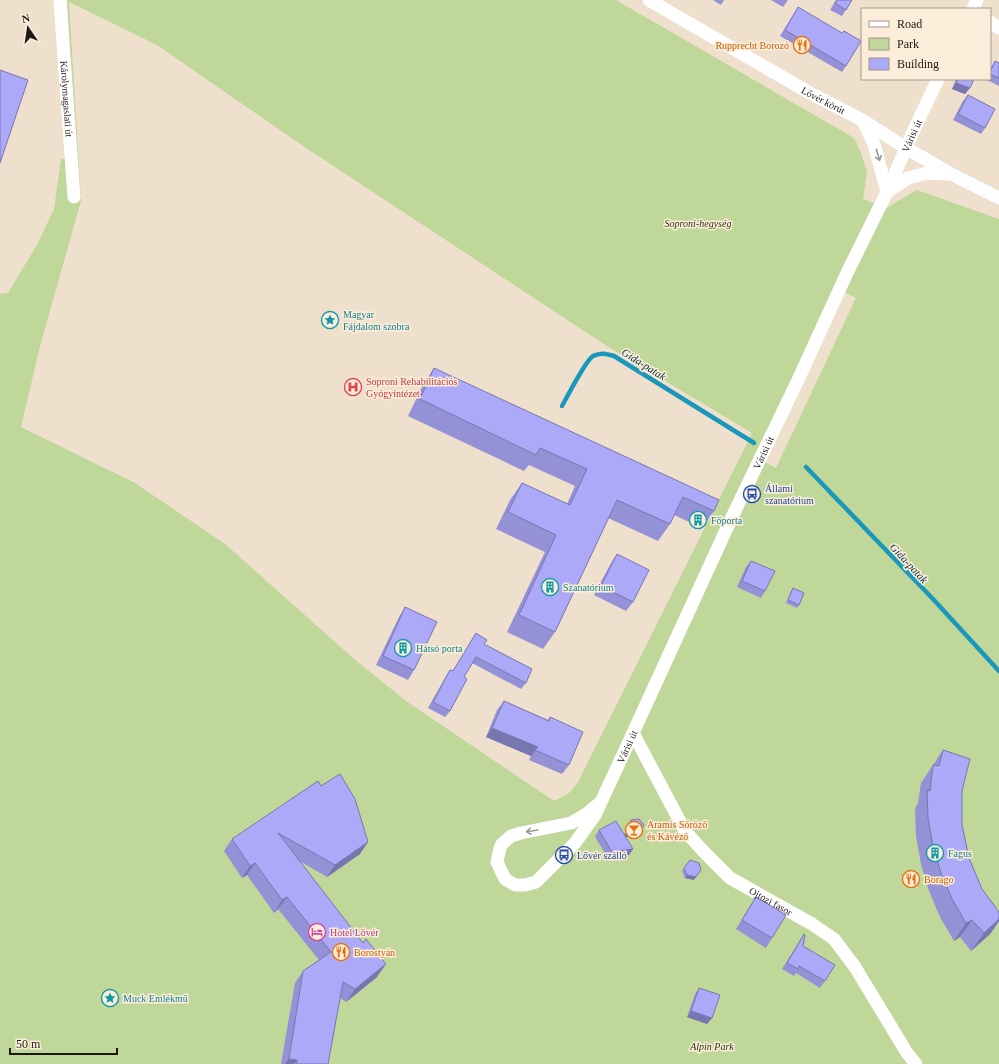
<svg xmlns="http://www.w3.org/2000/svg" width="999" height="1064" viewBox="0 0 999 1064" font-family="'Times New Roman',serif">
  <rect width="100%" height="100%" fill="#efe0cd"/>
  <!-- green -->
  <path fill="#bfd799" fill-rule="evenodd" d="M67,0h549l238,138 8,18 5,16 -4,27 23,9 31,-18 82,29v845h-999v-770l8,-1 30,-50 16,-34 7,-50 14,-1zM69,2l88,43 149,103 304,200 142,85 -174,349 -9,11 -15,8 -148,-100 -53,-43 -128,-114 -90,-61 -114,-56 19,-81 41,-145zM843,291l13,7 -80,170 -13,-7z"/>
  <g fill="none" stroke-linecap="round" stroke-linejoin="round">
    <!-- stream -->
    <g stroke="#1c97bc" stroke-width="4.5">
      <path d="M562,406c5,-9 24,-46 31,-50 8,-4 14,-2 21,0l140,87"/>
      <polyline points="806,467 933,599 999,671"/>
    </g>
    <!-- street -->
    <g stroke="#fff" stroke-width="13">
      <path id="s1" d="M60,0l14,197"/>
      <path id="s2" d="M649,0l159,92 54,28 44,28 45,26 48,24"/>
      <polyline points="973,9 977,0"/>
      <polyline points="990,22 999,28"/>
      <polyline points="863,121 874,144 887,192"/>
      <polyline points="887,192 908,178 927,173 948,174"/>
      <path id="s3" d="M633,733l52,98 20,22 25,25 82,46 22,15 21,28 52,86 9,11"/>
      <path id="s4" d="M601,802l-16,13 -14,8 -50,10 -10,3 -9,8 -2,4 -3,14 8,17 10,6h10l11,-3 39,-39 20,-28 6,-13 32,-69 99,-216 66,-137 49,-107 40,-81 25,-58 26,-55"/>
    </g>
  </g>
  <!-- wall -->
  <g fill="#9491d6">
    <polygon points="713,0 724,0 721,5"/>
    <polygon points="771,0 788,0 783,7"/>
    <polygon points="836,0 852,0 842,16 830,10"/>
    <polygon points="798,7 846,66 842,72 780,36"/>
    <polygon points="995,61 999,63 999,86 985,79 990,79 990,69"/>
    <polygon points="956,79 974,79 965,94 952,89"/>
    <polygon points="968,95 985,128 981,134 953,120 963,101"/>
    <polygon points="434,368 714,511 702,528 674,515 670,524 658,541 608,518 555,632 543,649 507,632 545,552 496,529 510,500 522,483 567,504 575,486 529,465 524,471 408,416 423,385"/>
    <polygon points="617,554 633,602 626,611 594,595 611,563"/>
    <polygon points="751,561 765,591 761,598 737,587 746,567"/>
    <polygon points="793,588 799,605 797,608 786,603 791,591"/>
    <polygon points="405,607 414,670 408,680 376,665 399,617"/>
    <polygon points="476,633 484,644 526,683 521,689 472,663 464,677 450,711 445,717 428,708 446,676 450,670 453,671"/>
    <polygon points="504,701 548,720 550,717 569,765 562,774 529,760 531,756 486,737 497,710"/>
    <polygon points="943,750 962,791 962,825 969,858 982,889 999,912 999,921 990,934 971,951 960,937 954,941 940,917 929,891 921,864 916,836 915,808 918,803 921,783"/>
    <polygon points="321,786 360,854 327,877 301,862 377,977 346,1002 340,998 328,1064 281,1064 295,983 303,971 319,960 278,909 274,913 247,875 242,878 224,851 232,839"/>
    <polygon points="631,820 638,835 626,837 629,855 608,858 595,837 599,830 624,835 629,823"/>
    <polygon points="684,868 694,880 685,878 682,871"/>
    <polygon points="756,897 772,938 766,948 736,929 750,906"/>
    <polygon points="804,934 803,946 825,981 820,988 796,973 794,976 782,969"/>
    <polygon points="699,988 712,1018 707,1024 687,1017 695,994"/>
  </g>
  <!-- shaded-wall -->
  <g fill="#7876ae">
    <polygon points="956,83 970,88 965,94 952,89"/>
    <polygon points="492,728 538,747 531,756 486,737"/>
    <polygon points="640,832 638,835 623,838 625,835"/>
    <polygon points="368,842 360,854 327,877 335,865"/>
    <polygon points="633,849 629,855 608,858 612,852"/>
    <polygon points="255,863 247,875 242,878 250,866"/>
    <polygon points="701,870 694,880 685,878 687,875"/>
    <polygon points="287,897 278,909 274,913 282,900"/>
    <polygon points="999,919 999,921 990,934 971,951 984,933"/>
    <polygon points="972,920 960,937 954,941 966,923"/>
    <polygon points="386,964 377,977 346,1002 355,989"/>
    <polygon points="691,1011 712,1018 707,1024 687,1017"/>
    <polygon points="289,1059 297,1060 294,1064 285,1064"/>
  </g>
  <!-- building -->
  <g fill="#aca9f9" stroke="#7876ae">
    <polygon points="837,0 852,0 846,10 835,3"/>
    <polygon points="798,7 842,33 844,31 861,41 846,66 785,30"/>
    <polygon points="995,61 999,63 999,78 990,74 990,72"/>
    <polygon points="0,70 28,80 0,163"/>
    <polygon points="958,79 974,79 970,88 956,83"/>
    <polygon points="968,95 995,109 985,128 958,114"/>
    <polygon points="434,368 719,500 714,511 683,497 670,524 617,500 555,632 519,615 556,535 508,512 522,483 570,505 587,469 540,448 536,455 420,399"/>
    <polygon points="617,554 649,570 633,602 601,586"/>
    <polygon points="751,561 775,571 765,591 742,581"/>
    <polygon points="793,588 804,593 799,605 788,600"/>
    <polygon points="405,607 437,622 414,670 383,656"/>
    <polygon points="476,633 487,640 484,644 532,669 526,683 476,657 464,677 467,679 450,711 433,702 450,670 453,671"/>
    <polygon points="504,701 549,721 550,717 583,732 569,765 535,750 538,747 492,728"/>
    <polygon points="943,750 970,759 962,791 962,825 969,858 982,889 999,912 999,919 984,933 972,920 966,923 952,899 941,873 933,846 928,818 927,790 930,791 933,765 939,766"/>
    <polygon points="340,774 355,799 368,842 335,865 278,833 363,943 366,939 386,964 355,989 343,982 328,1064 297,1064 297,1060 289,1059 303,971 331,952 287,897 282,900 255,863 250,866 232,839 318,781 321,786"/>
    <polygon points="639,819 644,825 640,832 625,835 631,820"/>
    <polygon points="616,821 633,849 612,852 599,830"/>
    <polygon points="690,860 699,863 701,870 696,877 687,875 684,868"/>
    <polygon points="756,897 786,915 772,938 742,920"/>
    <polygon points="804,934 805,935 803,946 835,965 825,981 799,966 798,969 787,963"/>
    <polygon points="699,988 720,995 712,1018 691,1011"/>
  </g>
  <!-- one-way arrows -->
  <defs><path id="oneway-shaft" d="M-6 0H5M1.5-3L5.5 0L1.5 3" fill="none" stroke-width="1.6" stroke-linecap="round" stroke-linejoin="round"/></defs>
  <g stroke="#999794">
    <use href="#oneway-shaft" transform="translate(878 155) rotate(73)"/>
    <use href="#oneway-shaft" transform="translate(532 831) rotate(171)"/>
  </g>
  <!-- icons -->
  <defs>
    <g id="restaurant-ring" transform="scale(0.9)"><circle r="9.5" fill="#fcedda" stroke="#e8710a" stroke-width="1.5"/><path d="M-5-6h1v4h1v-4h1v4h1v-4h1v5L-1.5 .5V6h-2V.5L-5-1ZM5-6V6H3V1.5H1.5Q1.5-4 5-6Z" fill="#e8710a"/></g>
    <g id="sight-ring" transform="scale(0.9)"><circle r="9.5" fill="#fcedda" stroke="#0f9aa8" stroke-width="1.5"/><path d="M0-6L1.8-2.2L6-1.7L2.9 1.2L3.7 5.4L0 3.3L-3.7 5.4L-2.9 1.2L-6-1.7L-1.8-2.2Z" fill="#0f9aa8"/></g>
    <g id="hospital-ring" transform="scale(0.9)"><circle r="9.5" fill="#fcedda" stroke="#e0444e" stroke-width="1.5"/><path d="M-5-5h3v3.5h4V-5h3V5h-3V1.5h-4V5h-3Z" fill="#e0444e"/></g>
    <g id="bus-ring" transform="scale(0.9)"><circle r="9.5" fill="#fcedda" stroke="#1a4fb4" stroke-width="1.5"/><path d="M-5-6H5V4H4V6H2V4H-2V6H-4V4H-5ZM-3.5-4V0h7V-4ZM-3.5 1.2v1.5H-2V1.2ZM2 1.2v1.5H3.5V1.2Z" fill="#1a4fb4"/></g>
    <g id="building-ring" transform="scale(0.9)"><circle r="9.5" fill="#fcedda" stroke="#0f9aa8" stroke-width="1.5"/><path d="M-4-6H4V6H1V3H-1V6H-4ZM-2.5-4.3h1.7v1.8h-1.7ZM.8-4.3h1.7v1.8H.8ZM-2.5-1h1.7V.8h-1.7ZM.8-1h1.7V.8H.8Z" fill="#0f9aa8"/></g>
    <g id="bar-ring" transform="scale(0.9)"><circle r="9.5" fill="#fcedda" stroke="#e8710a" stroke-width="1.5"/><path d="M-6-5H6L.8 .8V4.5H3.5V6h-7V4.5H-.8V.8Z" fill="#e8710a"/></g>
    <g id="hotel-ring" transform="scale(0.9)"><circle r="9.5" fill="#fcedda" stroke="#d1479c" stroke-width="1.5"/><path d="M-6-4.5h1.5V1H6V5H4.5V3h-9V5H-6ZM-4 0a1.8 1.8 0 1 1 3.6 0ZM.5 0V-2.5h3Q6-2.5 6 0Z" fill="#d1479c"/></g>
  </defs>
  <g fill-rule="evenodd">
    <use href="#restaurant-ring" x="802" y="45"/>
    <use href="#sight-ring" x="330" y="320"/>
    <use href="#hospital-ring" x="353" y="387"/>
    <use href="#bus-ring" x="752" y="494"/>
    <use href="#building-ring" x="698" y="520"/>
    <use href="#building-ring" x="550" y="587"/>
    <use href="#building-ring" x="403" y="648"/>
    <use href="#bar-ring" x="634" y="830"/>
    <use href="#building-ring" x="935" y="853"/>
    <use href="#bus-ring" x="564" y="855"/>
    <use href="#restaurant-ring" x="911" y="879"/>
    <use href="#hotel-ring" x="317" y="932"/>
    <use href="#restaurant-ring" x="341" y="952"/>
    <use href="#sight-ring" x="110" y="998"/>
  </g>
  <g text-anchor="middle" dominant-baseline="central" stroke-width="3" stroke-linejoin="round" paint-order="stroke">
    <!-- food labels -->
    <g font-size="10" fill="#c56008" stroke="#fcedda" text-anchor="start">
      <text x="789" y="45" text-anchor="end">Rupprecht Borozó</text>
      <text x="647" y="824">Aramis Söröző<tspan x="647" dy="12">és Kávézó</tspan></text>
      <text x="924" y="879">Borago</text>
      <text x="354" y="952">Borostyán</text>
    </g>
    <!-- street labels -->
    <g font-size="10" fill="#1d1811" stroke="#fcedda">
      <text stroke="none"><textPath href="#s1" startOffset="99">Károlymagaslati út</textPath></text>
      <text stroke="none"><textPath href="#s2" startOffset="201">Lővér körút</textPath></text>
      <text stroke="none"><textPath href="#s4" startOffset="1020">Várisi út</textPath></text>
      <text stroke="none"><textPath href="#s4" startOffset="670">Várisi út</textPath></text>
      <text stroke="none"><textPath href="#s4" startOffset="346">Várisi út</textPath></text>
      <text stroke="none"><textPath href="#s3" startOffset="223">Ojtozi fasor</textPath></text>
    </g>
    <!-- park labels -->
    <g font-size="10" font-style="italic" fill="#273310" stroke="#fcedda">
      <text x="698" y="223">Soproni-hegység</text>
      <text x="712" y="1046">Alpin Park</text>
    </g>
    <!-- culture labels -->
    <g font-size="10" fill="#0d838f" stroke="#fcedda" text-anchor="start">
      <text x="343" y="314">Magyar<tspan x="343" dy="12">Fájdalom szobra</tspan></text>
      <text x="711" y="520">Főporta</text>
      <text x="563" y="587">Szanatórium</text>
      <text x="416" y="648">Hátsó porta</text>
      <text x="948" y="853">Fagus</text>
      <text x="123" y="998">Muck Emlékmű</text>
    </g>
    <!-- health labels -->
    <g font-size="10" fill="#be3a42" stroke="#fcedda" text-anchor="start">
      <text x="366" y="381">Soproni Rehabilitációs<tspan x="366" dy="12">Gyógyintézet</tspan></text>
    </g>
    <!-- transit labels -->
    <g font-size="10" fill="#164399" stroke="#fcedda" text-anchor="start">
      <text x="765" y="488">Állami<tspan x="765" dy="12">szanatórium</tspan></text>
      <text x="577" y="855">Lővér szálló</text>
    </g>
    <!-- hotel labels -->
    <g font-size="10" fill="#b23c85" stroke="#fcedda" text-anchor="start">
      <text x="330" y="932">Hotel Lövér</text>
    </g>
    <!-- water labels -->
    <g font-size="11" font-style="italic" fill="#003140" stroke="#fcedda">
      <text transform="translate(644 364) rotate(32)">Gida-patak</text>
      <text transform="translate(909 563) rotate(47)">Gida-patak</text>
    </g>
  </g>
  <!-- legend -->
  <rect x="861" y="8" width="130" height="72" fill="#fcedda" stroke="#a3988a"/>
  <rect x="869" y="21" width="20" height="6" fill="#ffffff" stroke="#a3988a"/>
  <text x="897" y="28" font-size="12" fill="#1d1811">Road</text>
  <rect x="869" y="38" width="20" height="12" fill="#bfd799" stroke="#a3988a"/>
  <text x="897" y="48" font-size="12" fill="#1d1811">Park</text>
  <rect x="869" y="58" width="20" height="12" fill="#aca9f9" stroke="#a3988a"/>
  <text x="897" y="68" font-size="12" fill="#1d1811">Building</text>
  <!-- north arrow -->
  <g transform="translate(28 28) rotate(347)" stroke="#fcedda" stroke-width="3" paint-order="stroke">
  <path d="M0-3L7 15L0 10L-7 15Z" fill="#1d1811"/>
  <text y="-6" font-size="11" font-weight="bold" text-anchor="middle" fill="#1d1811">N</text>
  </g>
  <!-- scale -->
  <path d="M10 1048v6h107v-6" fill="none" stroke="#1d1811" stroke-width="2"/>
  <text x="16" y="1048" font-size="12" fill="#1d1811" stroke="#fcedda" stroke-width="3" paint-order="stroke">50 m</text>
</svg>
